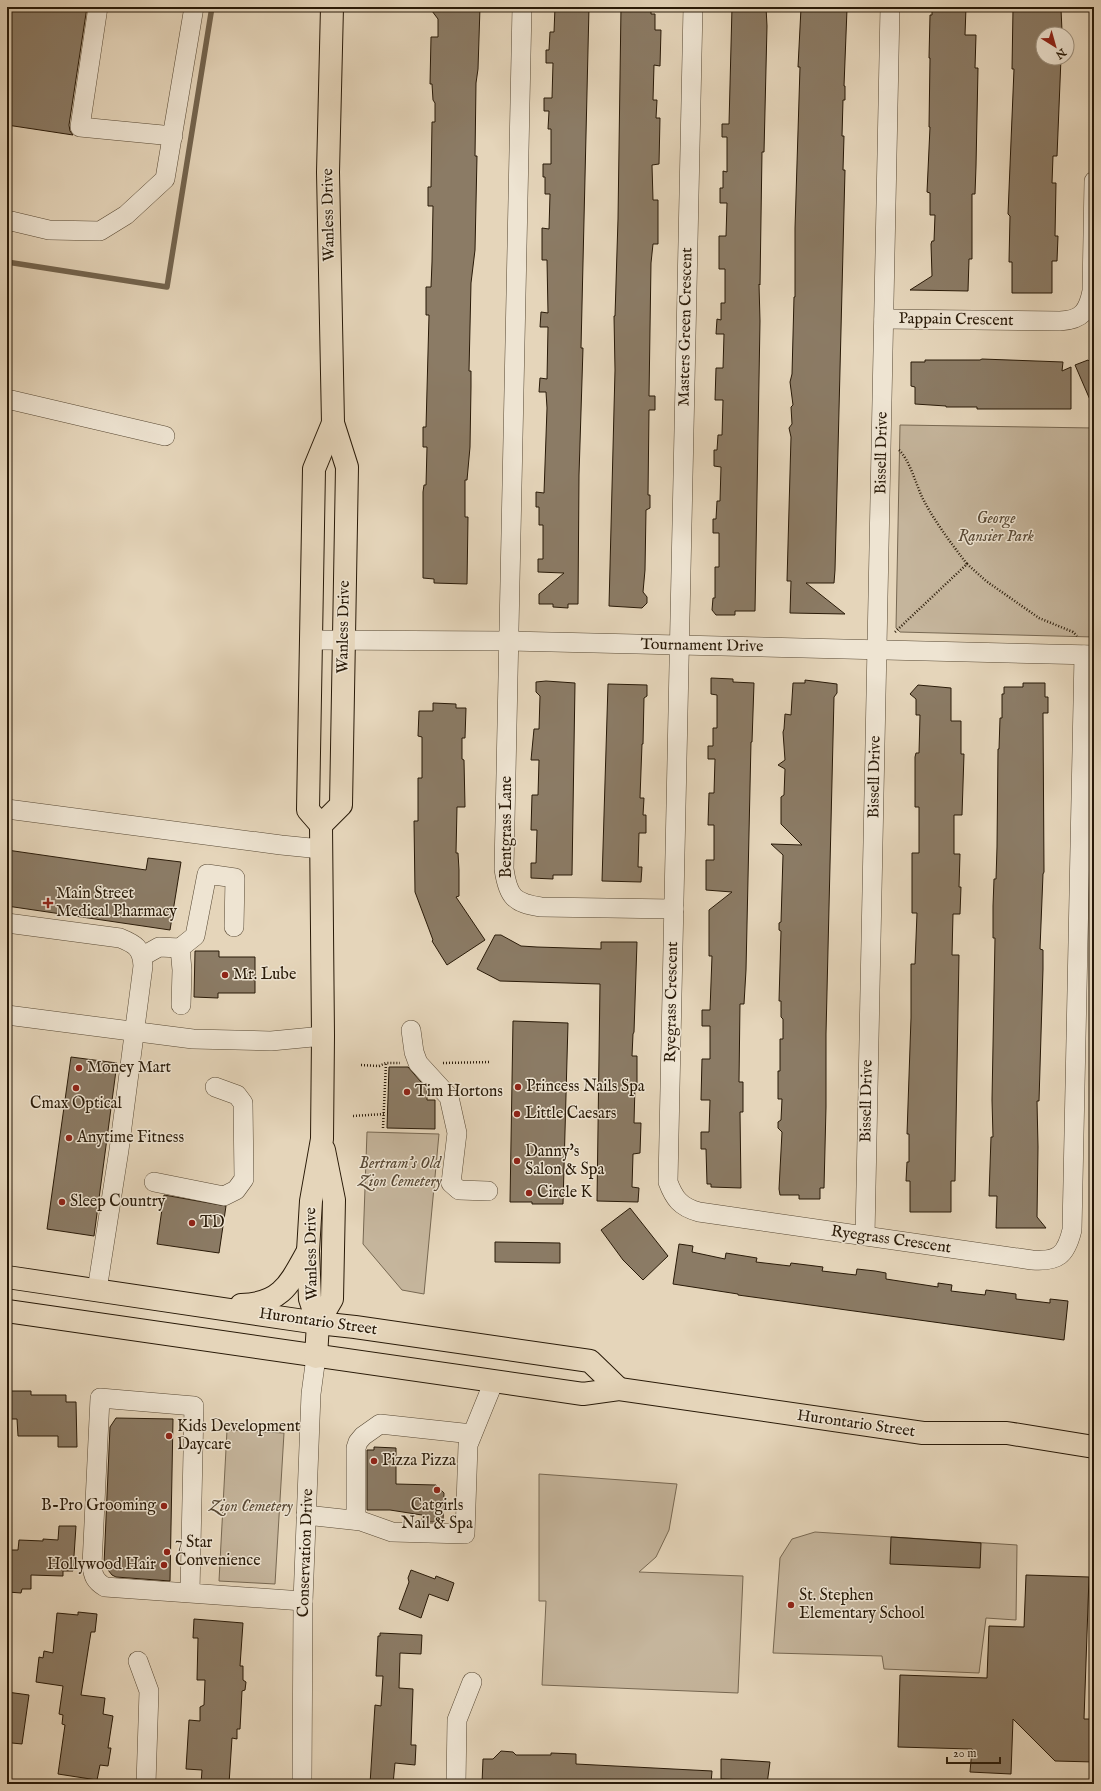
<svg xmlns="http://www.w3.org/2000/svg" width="1101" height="1791" viewBox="0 0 1101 1791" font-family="'IM FELL English',serif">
  <rect width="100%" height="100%" fill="#e5d5ba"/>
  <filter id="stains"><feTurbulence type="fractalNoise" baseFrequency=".005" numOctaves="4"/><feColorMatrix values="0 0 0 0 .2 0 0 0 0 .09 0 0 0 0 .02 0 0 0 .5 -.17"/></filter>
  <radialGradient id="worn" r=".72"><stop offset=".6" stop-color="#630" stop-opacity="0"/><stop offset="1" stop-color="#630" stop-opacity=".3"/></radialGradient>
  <!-- green -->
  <g fill="#c5b59c" stroke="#776852">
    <polygon points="900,425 1094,428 1094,637 900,632 896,628"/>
    <polygon points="367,1132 439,1134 424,1294 402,1290 363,1244"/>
    <polygon points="227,1430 284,1433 275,1584 219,1581"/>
    <polygon points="539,1474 677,1484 669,1530 656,1557 639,1572 743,1576 738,1693 542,1685 546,1601 539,1601"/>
    <polygon points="815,1532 1017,1545 1016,1620 986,1618 979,1673 884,1669 882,1656 773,1653 780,1558 792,1539"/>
  </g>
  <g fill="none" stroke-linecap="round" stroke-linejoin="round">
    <!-- stream -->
    <polyline stroke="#73644e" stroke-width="5.5" points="7,262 167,287 212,7"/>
  </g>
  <!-- building -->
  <g fill="#8b7b65" stroke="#291a08">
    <polygon points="7,7 87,7 69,125 70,131 73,135 7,125"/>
    <polygon points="429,7 480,7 478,69 476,83 475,156 477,156 475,250 471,283 469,371 471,371 471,387 470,447 467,480 465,480 465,517 468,517 467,584 434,583 434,579 423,578 423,492 424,485 426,485 427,447 423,447 423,427 426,427 429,315 426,315 426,287 431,287 432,262 433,206 428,206 428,187 431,187 432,122 435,122 435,103 433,100 432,84 430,84 431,37 438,37 438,19"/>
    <polygon points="555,7 589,7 581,348 583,348 579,475 578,604 568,604 568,608 553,607 553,604 539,604 539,594 564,573 538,572 538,559 543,559 543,525 539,525 539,507 536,507 536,492 544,493 547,408 546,392 539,392 540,378 547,379 548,327 540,327 541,312 548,313 547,260 542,260 542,228 549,229 550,194 545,194 545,177 543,177 543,164 551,164 551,129 548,129 549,111 544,111 544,98 552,98 553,63 546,63 546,50 549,50 550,32 554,32"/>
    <polygon points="621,7 651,7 651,14 655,14 655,30 661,30 660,66 654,65 653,100 657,100 656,118 660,118 659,164 652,165 653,200 658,200 658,244 653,244 651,263 649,396 655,396 655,410 649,410 648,495 650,495 650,508 646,510 645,570 643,592 647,597 647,603 642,608 609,606 615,370 614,316 615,316 618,219"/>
    <polygon points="732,7 766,7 767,26 764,152 762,152 760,285 759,284 760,321 755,611 735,611 735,615 716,615 712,610 713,598 715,598 715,567 719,567 719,533 713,533 713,519 716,519 717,501 720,501 721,467 714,466 714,450 717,450 718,435 722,435 723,400 715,400 716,368 723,368 724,334 716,334 717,319 721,320 721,303 725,303 725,269 719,269 719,236 726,236 727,203 720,203 720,188 723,188 723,171 727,172 727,137 722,137 722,124 729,124"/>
    <polygon points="932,7 966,7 965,35 976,35 975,68 978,68 976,166 975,194 972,194 972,259 969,259 968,291 910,290 932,276 931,244 932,241 934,241 935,215 930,215 930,193 927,192 930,127 929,127 930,58 929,58 930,15 932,15"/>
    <polygon points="801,8 847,9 844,86 845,86 845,100 843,100 842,136 844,136 843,170 845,170 835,570 834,583 806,583 845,614 790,613 791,581 787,581 791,437 789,428 792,424 791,407 793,405 790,382 792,374 794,297 795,297 795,228 800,67 798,67"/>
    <polygon points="1013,9 1061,9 1062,31 1052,31 1052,34 1043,34 1043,58 1061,58 1057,156 1053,156 1052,183 1056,183 1055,236 1058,236 1057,261 1052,261 1052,293 1012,293 1012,262 1009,262 1010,216 1008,214 1014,69 1012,69"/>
    <polygon points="982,359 1063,362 1062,371 1071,367 1071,409 977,409 977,407 946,407 946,406 915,404 915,387 911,386 911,362 925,362 925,360 980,360"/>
    <polygon points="1094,359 1094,409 1075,365 1088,360 1089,361"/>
    <polygon points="711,678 733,679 733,682 754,683 752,742 751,742 746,970 744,1004 740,1004 739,1082 743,1082 743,1112 740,1112 741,1188 711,1187 711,1184 707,1184 706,1149 701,1149 701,1132 709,1132 710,1100 701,1100 702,1059 710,1059 710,1026 702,1026 702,1010 710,1010 712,956 709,956 709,910 732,892 706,890 706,860 714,860 714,825 708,825 709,793 714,793 715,759 708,759 708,746 713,746 713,728 717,728 717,695 711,694"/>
    <polygon points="805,680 837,684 837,693 834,697 826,1034 826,1107 824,1188 820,1188 820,1199 799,1199 799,1195 780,1195 779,1189 782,1132 778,1128 778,1122 781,1120 782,1099 778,1099 778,1071 780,1071 780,1039 783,1039 783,1019 781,1017 781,1001 779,1001 781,931 779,930 779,923 781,922 783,855 771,844 802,845 781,824 781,797 784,795 785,769 778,765 785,760 783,732 784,729 785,714 791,715 793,683 805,683"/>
    <polygon points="546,681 575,683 572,875 553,875 553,879 531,878 531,863 536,863 537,830 531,830 532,795 538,795 539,760 531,760 534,729 539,729 540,696 536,692 536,682"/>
    <polygon points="1023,683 1045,683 1045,697 1048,697 1048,713 1043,713 1044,872 1043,874 1040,949 1043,950 1043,969 1039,1101 1037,1101 1038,1147 1037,1217 1046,1228 996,1228 997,1196 989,1196 991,1137 993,1137 992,1100 995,938 993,938 993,906 994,879 996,879 997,847 998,749 999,749 1000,718 1002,718 1002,694 1004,694 1004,687 1023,687"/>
    <polygon points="608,684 647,685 647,696 644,698 643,744 642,744 640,798 644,798 643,815 646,815 646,833 639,833 638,867 642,867 641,882 602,881"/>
    <polygon points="918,685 951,688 951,721 961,721 961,754 964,754 962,815 954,815 954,854 960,854 959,887 961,887 960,914 953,914 952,955 959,955 955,1181 951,1181 951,1212 910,1212 910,1181 906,1181 907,1162 909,1162 909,1134 907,1134 911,1018 911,964 915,964 917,913 912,913 912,853 919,853 919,807 915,807 915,757 916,753 919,753 920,715 916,715 916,699 910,694"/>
    <polygon points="433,703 456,704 456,708 466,708 465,738 462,738 462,759 464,760 465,807 457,807 456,853 458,853 459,870 459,896 456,897 485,940 447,965 432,941 433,940 415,892 414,821 418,821 418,778 422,778 422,737 418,736 419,711 433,711"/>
    <polygon points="7,850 146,870 148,858 181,862 170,930 7,906"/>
    <polygon points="495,935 501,935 521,946 537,947 601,949 601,942 637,942 634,1032 633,1034 632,1056 637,1056 637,1087 635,1086 634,1123 641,1123 640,1153 633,1154 632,1187 639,1188 638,1202 597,1201 600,984 500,981 477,969"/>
    <polygon points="195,951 219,951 219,957 255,957 255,993 218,993 218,998 194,997"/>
    <polygon points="513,1021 568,1023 563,1204 532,1204 532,1202 510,1202"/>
    <polygon points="71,1057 117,1063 94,1236 47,1229"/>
    <polygon points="389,1067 408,1067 427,1089 427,1100 435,1100 435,1129 387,1128"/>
    <polygon points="164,1195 226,1206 219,1253 157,1244"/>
    <polygon points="630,1208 668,1256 643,1280 623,1260 601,1230"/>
    <polygon points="495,1242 560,1243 560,1263 495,1262"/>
    <polygon points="679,1244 693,1246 692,1252 725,1259 726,1253 757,1258 756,1262 790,1266 791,1263 823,1267 822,1271 856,1275 857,1269 875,1271 886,1273 886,1279 938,1287 938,1283 952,1285 951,1291 985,1295 986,1290 1016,1294 1016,1299 1050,1303 1050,1299 1068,1301 1064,1340 738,1295 738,1294 673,1284"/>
    <polygon points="7,1391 31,1391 31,1395 66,1395 66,1402 76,1402 77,1447 58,1447 58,1436 18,1436 17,1419 7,1419"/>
    <polygon points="116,1418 173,1419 170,1581 116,1577 112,1575 104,1565 110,1427"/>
    <polygon points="374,1447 396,1448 396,1484 436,1485 444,1493 443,1522 422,1522 422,1515 390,1510 367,1510 367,1450 374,1450"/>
    <polygon points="59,1526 76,1526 73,1571 63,1571 63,1576 31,1575 31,1589 22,1589 21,1593 8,1592 9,1588 7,1587 7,1550 18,1550 19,1540 43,1541 43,1539 58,1540"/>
    <polygon points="891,1537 981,1543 980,1568 890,1564"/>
    <polygon points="411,1570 435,1579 436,1576 454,1583 448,1601 429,1594 421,1618 399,1609 409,1582 408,1578"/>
    <polygon points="1026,1575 1089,1577 1084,1719 1094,1719 1094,1762 1055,1761 1013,1719 1011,1774 970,1772 972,1749 898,1747 900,1675 987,1678 989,1626 1024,1627"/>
    <polygon points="78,1612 97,1614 95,1632 91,1632 81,1695 105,1698 103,1714 113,1716 108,1748 111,1748 108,1766 100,1765 97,1780 58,1774 65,1725 62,1724 63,1715 59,1714 63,1686 36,1682 39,1657 43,1658 44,1651 53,1653 57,1613 78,1615"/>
    <polygon points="194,1619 243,1623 240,1666 243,1666 243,1680 246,1682 245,1690 242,1691 240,1729 237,1729 237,1739 232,1738 229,1784 201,1784 202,1770 186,1769 189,1720 200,1721 200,1707 204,1705 205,1680 197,1680 198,1638 193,1638"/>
    <polygon points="380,1633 422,1635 421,1654 400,1653 399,1688 413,1689 411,1745 416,1745 415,1765 395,1763 393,1784 370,1784 375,1705 381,1706 383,1676 376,1676 378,1636 380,1636"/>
    <polygon points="7,1692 29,1695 22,1744 12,1743 7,1737"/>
    <polygon points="501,1751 513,1752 516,1755 551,1755 551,1753 576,1754 576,1764 712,1771 711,1784 482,1784 483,1759 493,1759"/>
    <polygon points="721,1759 770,1762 767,1784 749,1784 746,1783 746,1780 721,1779"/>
  </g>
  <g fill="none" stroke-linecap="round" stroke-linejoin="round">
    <!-- minor casing -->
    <g stroke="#584934" stroke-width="20">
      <g id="minor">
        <polyline points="98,7 80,127 173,136"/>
        <path d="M522,7l-18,862c4,28 10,34 37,38l133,2"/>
        <path d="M693,7l-25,1175c6,16 12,25 31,30l333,48c26,2 34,-5 40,-30l12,-575"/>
        <polyline points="7,220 49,230 100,231 126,215 165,179 194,7"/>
        <path d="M884,319l176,2c22,-1 28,-10 32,-30l2,-110"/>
        <polyline points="7,399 165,436"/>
        <polyline points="311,640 509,641 1094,655"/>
        <polyline points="7,809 281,845 321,849"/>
        <path d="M7,923l113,15c15,6 22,10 23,28l-24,184 -22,140"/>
        <polyline points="180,948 182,970 181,1005"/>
        <polyline points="143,956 159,947 180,948 195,936 207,874 235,878 234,927"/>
        <polyline points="7,1015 193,1039 271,1041 323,1036"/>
        <polyline points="411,1030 414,1052 418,1063 449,1097 457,1133 451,1183 459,1190 488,1191"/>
        <polyline points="154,1182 224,1196 236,1190 244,1179 243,1103 237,1095 215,1087"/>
        <polyline points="865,1236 890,7"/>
        <polyline points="306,1515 361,1521 392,1532 465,1534 468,1445 494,1381"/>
        <polyline points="356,1520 356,1448 358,1442 363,1436 380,1424 472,1434"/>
        <path d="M190,1592l4,-186 -94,-8 -8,167c1,11 3,16 13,22l198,14"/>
        <polyline points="138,1661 149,1691 146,1784"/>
        <polyline points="302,1784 303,1601 311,1394 316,1357"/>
        <polyline points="456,1784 457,1720 472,1682"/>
      </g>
    </g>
    <!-- major casing -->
    <g stroke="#291a08" stroke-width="24">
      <g id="major">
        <polyline points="321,825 341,805 347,467 333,423 328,172 332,7"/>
        <polyline points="7,1277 318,1323 355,1327 590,1361 619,1389"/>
        <path d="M241,1305c41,-1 49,-22 67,-54"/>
        <polyline points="7,1311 583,1394 619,1389 923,1433 1007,1433 1094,1447"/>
        <polyline points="318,1323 310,1299 308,1251 311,1201 322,1139 323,1036 321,825 308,810 314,469 333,423"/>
        <polyline points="316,1357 318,1323 332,1299 334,1200 324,1150"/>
      </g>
    </g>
    <!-- path -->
    <g stroke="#291a08" stroke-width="2.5" stroke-dasharray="1 2" stroke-linecap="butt">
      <path d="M899,450c10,9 17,34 23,47 12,24 29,46 45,67"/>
      <polyline points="895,632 967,564 986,581 1039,618 1073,632 1077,636"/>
      <polyline points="443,1063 491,1062"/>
      <polyline points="361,1065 379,1066 386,1063 400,1063"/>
      <polyline points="353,1116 384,1114"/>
      <polyline points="383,1128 386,1063"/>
    </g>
    <!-- minor -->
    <use href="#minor" stroke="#eee4d2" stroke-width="19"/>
    <!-- major -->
    <use href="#major" stroke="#e5d5ba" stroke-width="22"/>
  </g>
  <!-- markers -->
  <g fill="#8f2418" stroke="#eee4d2" stroke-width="1.5">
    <path d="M46 897h4v4h4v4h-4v4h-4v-4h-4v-4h4z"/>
    <circle cx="225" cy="975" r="4"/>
    <circle cx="79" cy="1068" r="4"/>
    <circle cx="518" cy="1087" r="4"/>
    <circle cx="76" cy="1088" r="4"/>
    <circle cx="407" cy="1092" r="4"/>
    <circle cx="517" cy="1114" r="4"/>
    <circle cx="69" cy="1138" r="4"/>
    <circle cx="517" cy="1161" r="4"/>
    <circle cx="529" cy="1193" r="4"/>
    <circle cx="62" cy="1202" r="4"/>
    <circle cx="192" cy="1223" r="4"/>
    <circle cx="169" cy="1436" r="4"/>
    <circle cx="374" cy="1461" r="4"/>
    <circle cx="437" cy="1490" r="4"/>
    <circle cx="164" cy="1506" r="4"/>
    <circle cx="167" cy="1552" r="4"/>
    <circle cx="164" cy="1565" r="4"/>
    <circle cx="791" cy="1605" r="4"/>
  </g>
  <g text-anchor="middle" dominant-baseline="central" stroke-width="3" stroke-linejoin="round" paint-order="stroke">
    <!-- street labels -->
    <g font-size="16" fill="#291a08" stroke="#eee4d2">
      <text transform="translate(329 215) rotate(-91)">Wanless Drive</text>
      <text transform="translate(956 320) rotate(1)">Pappain Crescent</text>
      <text transform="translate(686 327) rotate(-89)">Masters Green Crescent</text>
      <text transform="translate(882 453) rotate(-89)">Bissell Drive</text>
      <text transform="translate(344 627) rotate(-89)">Wanless Drive</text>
      <text transform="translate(702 646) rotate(1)">Tournament Drive</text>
      <text transform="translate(875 777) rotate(-89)">Bissell Drive</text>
      <text transform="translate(507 827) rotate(-90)">Bentgrass Lane</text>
      <text transform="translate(672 1002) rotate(-89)">Ryegrass Crescent</text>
      <text transform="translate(867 1101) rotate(-89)">Bissell Drive</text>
      <text transform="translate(891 1240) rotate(8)">Ryegrass Crescent</text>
      <text transform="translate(312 1254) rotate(-91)">Wanless Drive</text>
      <text transform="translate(318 1322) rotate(8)">Hurontario Street</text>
      <text transform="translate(856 1424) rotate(8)">Hurontario Street</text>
      <text transform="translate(306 1553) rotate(-88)">Conservation Drive</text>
    </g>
    <!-- park labels -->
    <g font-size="16" font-style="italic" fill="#584834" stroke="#eee4d2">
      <text x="996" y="519">George<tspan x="996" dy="18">Ransier Park</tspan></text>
      <text x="400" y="1164">Bertram's Old<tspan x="400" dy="18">Zion Cemetery</tspan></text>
      <text x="251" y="1507">Zion Cemetery</text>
    </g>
    <!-- poi labels -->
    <g font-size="16" fill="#291a08" stroke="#eee4d2" text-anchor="start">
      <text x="56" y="894">Main Street<tspan x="56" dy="18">Medical Pharmacy</tspan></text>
      <text x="233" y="975">Mr. Lube</text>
      <text x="87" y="1068">Money Mart</text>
      <text x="526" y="1087">Princess Nails Spa</text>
      <text x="415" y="1092">Tim Hortons</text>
      <text x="76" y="1104" text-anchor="middle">Cmax Optical</text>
      <text x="525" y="1114">Little Caesars</text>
      <text x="77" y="1138">Anytime Fitness</text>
      <text x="525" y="1152">Danny's<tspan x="525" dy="18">Salon &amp; Spa</tspan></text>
      <text x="537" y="1193">Circle K</text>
      <text x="70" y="1202">Sleep Country</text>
      <text x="200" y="1223">TD</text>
      <text x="177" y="1427">Kids Development<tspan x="177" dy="18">Daycare</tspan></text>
      <text x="382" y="1461">Pizza Pizza</text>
      <text x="156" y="1506" text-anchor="end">B-Pro Grooming</text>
      <text x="437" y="1506" text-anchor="middle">Catgirls<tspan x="437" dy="18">Nail &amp; Spa</tspan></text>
      <text x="175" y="1543">7 Star<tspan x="175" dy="18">Convenience</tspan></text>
      <text x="156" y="1565" text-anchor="end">Hollywood Hair</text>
      <text x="799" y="1596">St. Stephen<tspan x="799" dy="18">Elementary School</tspan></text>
    </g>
  </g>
  <!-- margin -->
  <rect width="1101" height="1791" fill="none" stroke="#e5d5ba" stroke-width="24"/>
  <rect x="8" y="8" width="1085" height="1775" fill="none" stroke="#291a08" stroke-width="2"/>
  <rect x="12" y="12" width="1077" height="1767" fill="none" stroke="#291a08"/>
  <!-- north arrow -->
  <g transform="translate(1055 46) rotate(143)"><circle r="19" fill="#eee4d2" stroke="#9f9381"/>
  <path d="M0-3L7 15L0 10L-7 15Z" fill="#8f2418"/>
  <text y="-6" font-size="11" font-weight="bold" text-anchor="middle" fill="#291a08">N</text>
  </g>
  <!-- scale -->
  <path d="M947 1757v6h53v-6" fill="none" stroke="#291a08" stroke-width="2"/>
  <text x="953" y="1757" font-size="12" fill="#291a08" stroke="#eee4d2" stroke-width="3" paint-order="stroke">20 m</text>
  <rect width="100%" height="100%" filter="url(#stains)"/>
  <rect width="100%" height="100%" fill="url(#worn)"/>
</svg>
